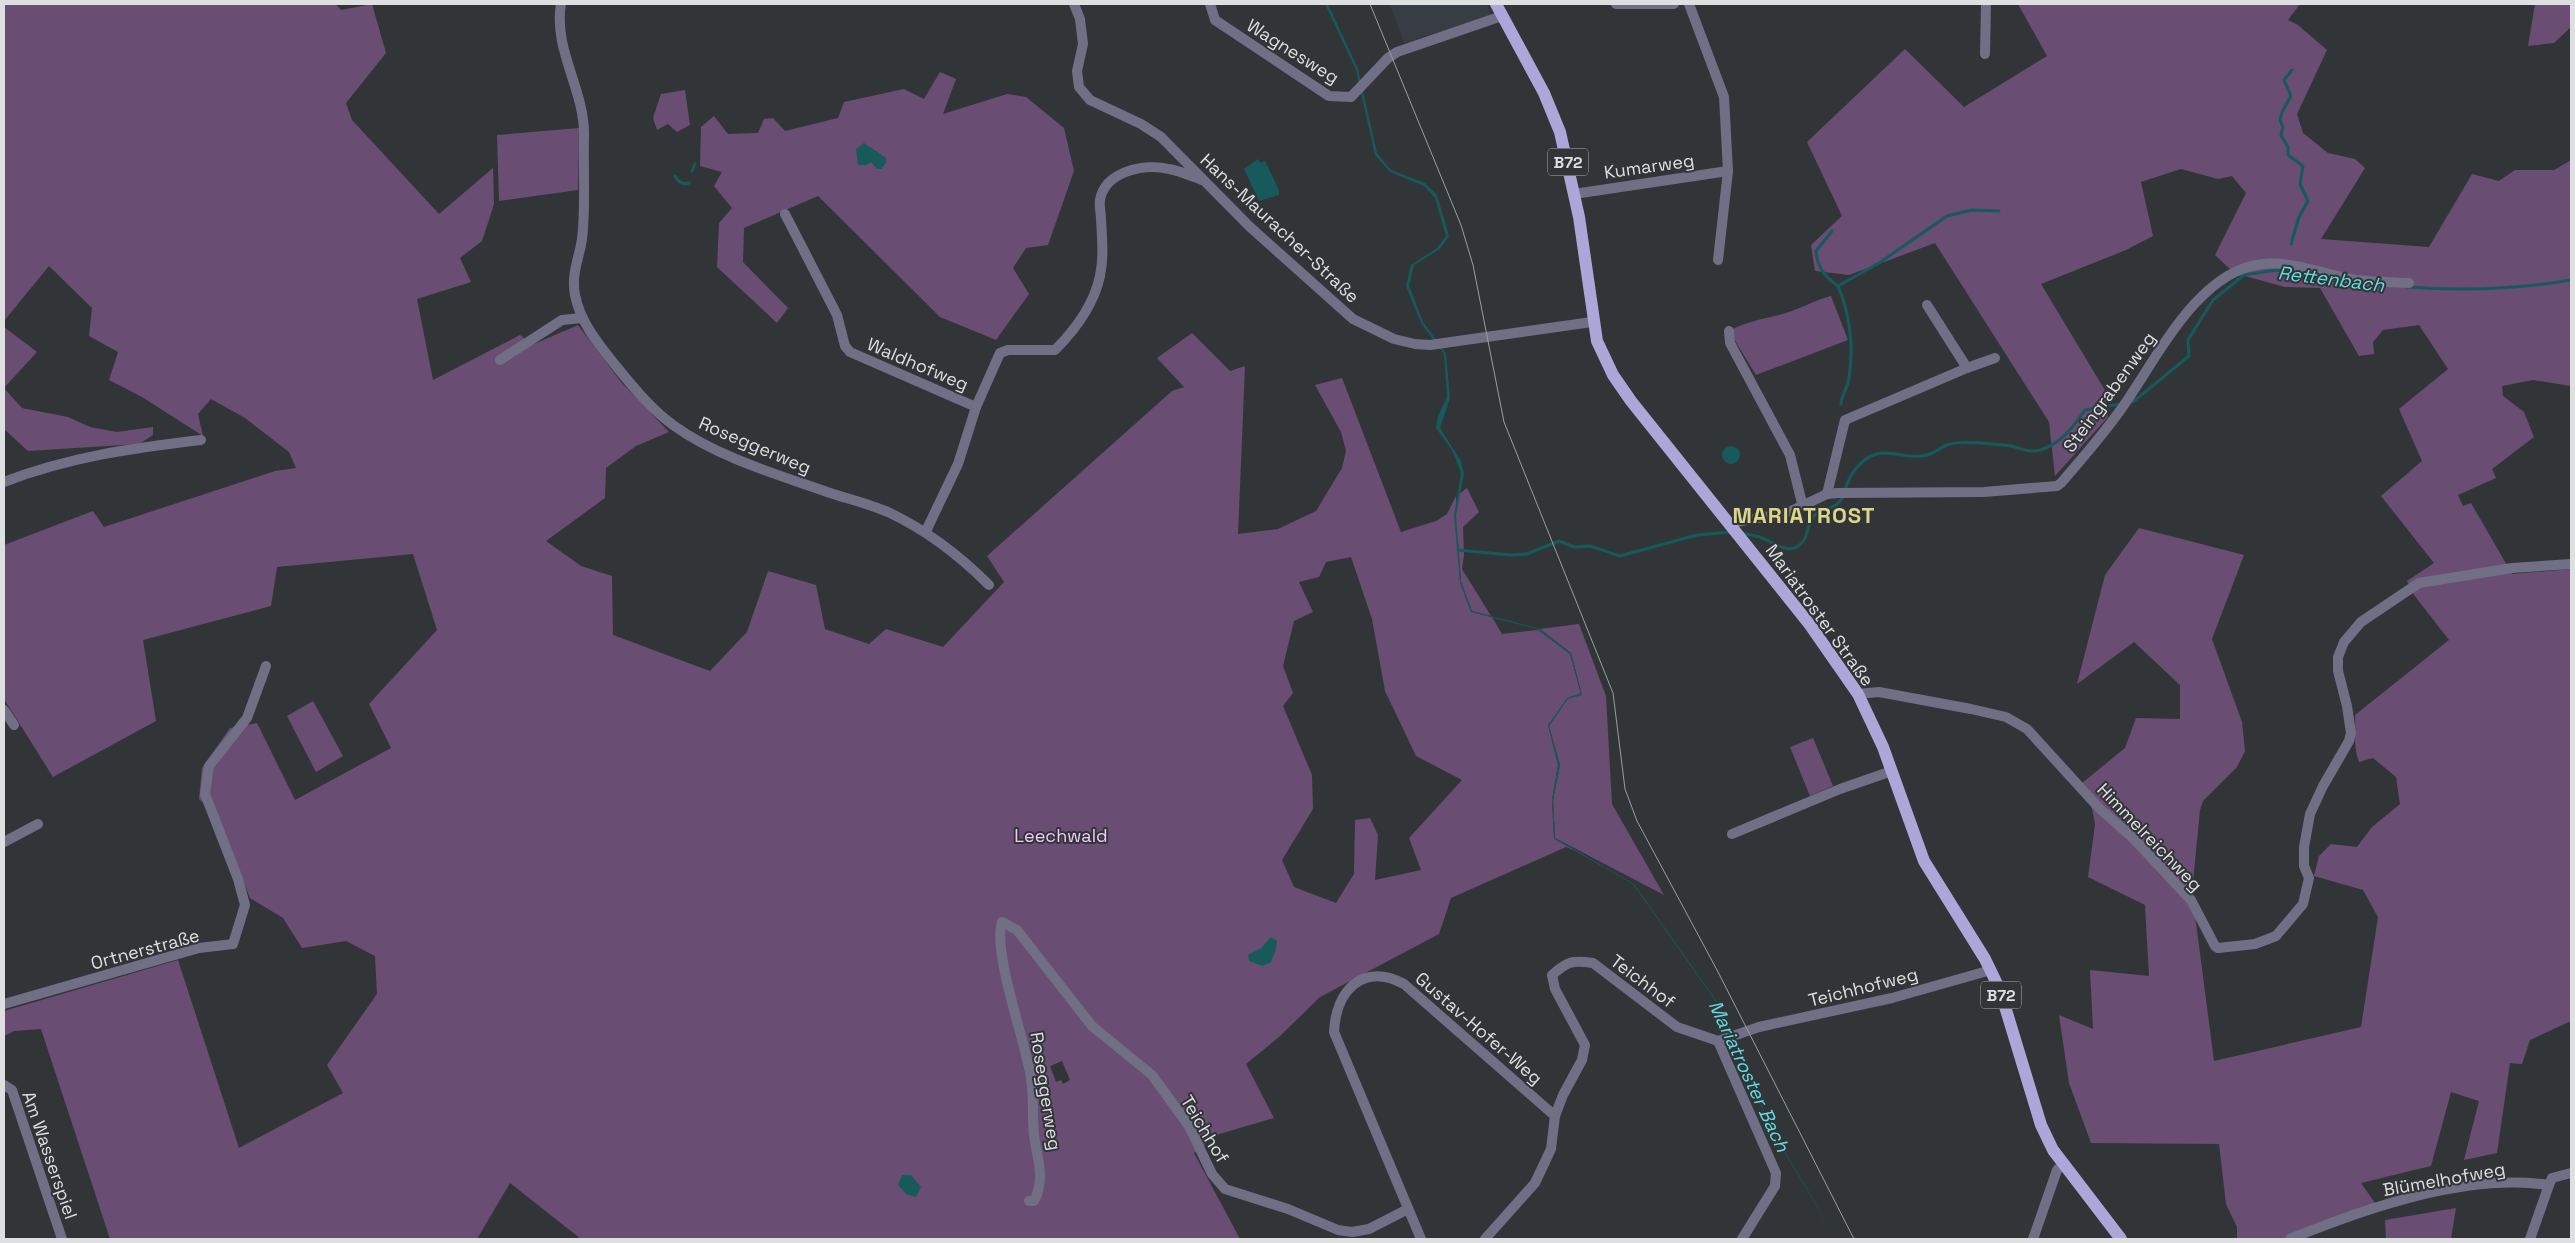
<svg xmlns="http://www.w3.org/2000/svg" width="2575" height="1243" viewBox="0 0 2575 1243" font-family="'Space Grotesk',sans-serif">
  <rect width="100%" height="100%" fill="#323538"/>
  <!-- built -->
  <polygon fill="#373c45" points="1390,4 1487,4 1491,16 1404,43"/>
  <!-- green -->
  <g fill="#6a4d72" fill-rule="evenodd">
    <path d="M4,4h332l5,6 31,-6 14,49 -40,50 6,17 87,94 54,-46 1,36 -12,37 -22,17 11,24 -54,17 16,81 87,-45 12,10 46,-20 43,57 48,50 -33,14 -30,22 -1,30 -59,43 35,25 31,10 1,59 97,36 37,-39 21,-61 48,14 9,44 44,15 17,-15 57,18 61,-65 -17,-26 185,-165 12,-4 -27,-29 35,-25 38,38 15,-5 -7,168 40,-5 38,-18 26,-43 4,-17 -5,-19 -26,-47 27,-7 59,154 35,-11 11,-7 9,-18 4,86 11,30 21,5 10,17 36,-4 32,24 11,40 -11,3 12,-2 -11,-42 -31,-24 39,-5 27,72 6,108 52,91 -109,-57 -2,-38 7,-35 -11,-39 15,-22 -16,21 10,40 -6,35 2,38 22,13 -10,-4 -115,51 -12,36 -119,63 -41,40 -33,27 28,54 -58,17 -22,18 46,86h-659l-71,-56 -33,56h-367l-69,-210 -27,2 -10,5v-25l174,-51 61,188 104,-55 -16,-28 50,-71 -2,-38 -29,-15 -44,7 -19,-30 -33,-20 -34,-84 -17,-15 3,-31 28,-40 27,-5 38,77 96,-52 -22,-44 68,-74 -24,-76 -136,13 -6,39 -128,34 13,81 -103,56 -49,-78v-154l89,-34 11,16 171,-56 21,-3 -7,-16 -44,-34 -34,-19 -13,15 5,22 -61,-39 -33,-17 9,-28 -29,-16 3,-28 -43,-42 -45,55zM1351,557l21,62 13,72 31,65 46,24 -53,58 12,32 -46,10 3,-45 -8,-17 -15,2 -1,54 -18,29 -42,-16 -12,-27 31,-51 -1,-34 -29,-69 10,-13 -10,-27 11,-45 19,-9 -14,-30 20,-5 7,-15zM1062,1061l8,19 -7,4 -2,-4 -5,2 -6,-16z"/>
    <path d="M2018,4h282l-12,16 10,5 29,25 -30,64 6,19 25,20 27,6 10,9 -44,71 108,8 43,-73 27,7 16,-11h39l17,-10v226l-38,-6 -31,6 1,10 21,16 10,25 -42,32 4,9 -38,17 5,11 8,-3 41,71 59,-5v452l-41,19 -8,24 -12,-1 -13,90 -33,7 15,-59 -28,-9 -20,74 -70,17 14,20 -5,5 -80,31h-53v-12l-11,-23 -7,-60 -128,-1 -22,-60 -10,-68 34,14 -3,-59 59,6 -4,-71 -57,-28 7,-53 -4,-21 -15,-15 49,-40 11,-30 44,1v-34l-46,-43 -57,42 28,-109 34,-47 105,27 -32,84 30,83 3,29 -8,16 -34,34 -3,9 -8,82 22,169 147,-34 17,-110 -15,-27 -49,-14 5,-20 12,-12 26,3 15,-20 28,-23 -4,-27 -23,-19 -14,4c-6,-17 -3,-29 -4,-47l94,-75 -35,-45 -7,-14 27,-18 -53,-67 41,-35 -23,-52 49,-40 -29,-44 -36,5 -10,12 1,12 -15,2 -39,-68 -35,-1 -51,-14 -19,-18 31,-62 -14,-17 -14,3 -37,-10 -40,13 12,54 -27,14 -85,34 65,108 2,25 -53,59 -6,-54 -114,-179 -86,32 -34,-4 -4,-26 31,-29 -35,-74 98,-93 59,58 83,-51z"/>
    <polygon points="2535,4 2571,4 2571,27 2554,43 2528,46"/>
    <path d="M940,72l16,7 -13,35 64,-20 19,3 38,31 10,43 -26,74 -22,3 -13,20 16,26 -33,46 -56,-23 -122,-121 -74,32 -1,34 45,46 -11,15 -60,-56 2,-44 13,-15 -18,-22 8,-14 -22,-6 1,-39 13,-11 14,18 30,-1 6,-14 9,-1 12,13 53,-13 6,-16 60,-13 20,10zM869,147l12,8 5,7 -5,7 -10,-7 -6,3h-7v-8z"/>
    <polygon points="685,90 690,125 677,132 668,124 657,130 653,118 661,94"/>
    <polygon points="579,128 578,190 499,201 497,135"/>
    <path d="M1831,296l17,44 -92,35 -27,-44c19,-11 38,-12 57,-18 16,-5 29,-13 45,-17z"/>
    <polygon points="4,327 37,352 4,388 22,408 68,417 90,427 117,432 153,427 153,435 139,444 28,451 4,429"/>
    <polygon points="1467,488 1479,512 1463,527 1464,555 1462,569 1491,616 1472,611 1461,582 1456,515 1459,494"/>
    <polygon points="313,701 343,756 316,772 287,716"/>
    <polygon points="1813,738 1833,786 1810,796 1790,747"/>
    <polygon points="2456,1208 2451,1239 2386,1239 2385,1220"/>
  </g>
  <!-- water -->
  <g fill="#165a5c">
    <polygon points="1325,4 1328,4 1358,69 1377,153 1391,170 1425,183 1437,195 1449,236 1440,249 1414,265 1409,286 1412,293 1423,322 1446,353 1450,398 1440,428 1461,461 1464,474 1456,515 1461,582 1472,611 1540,629 1571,653 1582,695 1568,699 1549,726 1560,765 1553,800 1555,838 1634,884 1720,1006 1773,1132 1812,1197 1833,1239 1812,1198 1772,1132 1719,1006 1633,884 1554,839 1552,800 1558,765 1548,725 1567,698 1581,693 1570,654 1537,629 1471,612 1460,582 1454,516 1461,473 1452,450 1436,428 1438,416 1447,397 1444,354 1421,323 1406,286 1411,265 1437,248 1446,236 1435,198 1424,186 1390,172 1375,155 1356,70"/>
    <polygon points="864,143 886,158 886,162 881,169 877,169 871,162 865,165 858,165 856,149"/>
    <polygon points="1258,159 1260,163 1265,161 1279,190 1279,195 1259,201 1244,169"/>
    <circle cx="1731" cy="455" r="9"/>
    <polygon points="1271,937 1277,941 1276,949 1271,962 1263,966 1249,961 1248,955 1261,948"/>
    <polygon points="902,1175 911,1175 921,1187 916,1197 906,1194 898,1185"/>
  </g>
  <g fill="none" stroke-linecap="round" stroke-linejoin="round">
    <!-- stream -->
    <g stroke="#165a5c" stroke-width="3">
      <polyline points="692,171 695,164"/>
      <path d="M675,176c3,6 7,9 14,7"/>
      <path d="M1832,231l-16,20c1,16 9,26 22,35"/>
      <polyline points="2291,244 2299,217 2308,201 2300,184 2303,166 2288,155 2288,147 2281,135 2283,127 2280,120 2282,112 2291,96 2284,80 2292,70"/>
      <path d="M2407,287c54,4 111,2 164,-7"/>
      <polyline points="2129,402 2134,401 2189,356 2188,340 2213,300 2244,275 2277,270 2341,282"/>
      <path d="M1841,404c0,-8 7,-17 8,-26 5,-31 1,-64 -11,-92l41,-23 68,-47 25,-6 27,1"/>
      <path d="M1845,490c5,-17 19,-37 39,-37 13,0 26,5 38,3 13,-1 17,-9 28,-12 16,-4 37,0 53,1 14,0 23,9 37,5 21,-6 33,-23 45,-40l35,-6"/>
      <path d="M1742,533c6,2 13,2 20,5 13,5 30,20 42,2 5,-8 3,-18 11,-25 9,-8 23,-6 28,-19"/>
      <polyline points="1458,550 1510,555 1527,554 1559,541 1574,547 1590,546 1620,556 1697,535 1731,532"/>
    </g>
    <!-- street -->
    <g stroke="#716f86" stroke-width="10">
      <path d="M561,4c-8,46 24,86 23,132 -1,34 2,70 -2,103 -3,20 -11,35 -7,56 5,27 24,50 41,71 17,21 35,43 57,59 44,32 103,49 154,67 21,7 43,12 63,21 38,18 69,42 99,72"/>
      <polyline points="1074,4 1080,19 1083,44 1077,71 1079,87 1090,100 1141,124 1161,137 1250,227 1353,319 1394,339 1415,344 1430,345 1592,322"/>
      <polyline points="1210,4 1215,20 1329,96 1351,97 1388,58 1397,52 1502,16"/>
      <polyline points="1616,4 1674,4"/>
      <polyline points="1689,4 1724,97 1728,171 1718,260"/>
      <polyline points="1985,54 1986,4"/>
      <polyline points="1574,194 1728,171"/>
      <polyline points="785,214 837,315 845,346 850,352 976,407"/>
      <polyline points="1927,305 1967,368"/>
      <polyline points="1729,331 1730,343 1790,455 1803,507"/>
      <polyline points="500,360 562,320 582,318"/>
      <path d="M4,482c64,-25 129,-34 197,-42"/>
      <polyline points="1827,494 1845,420 1967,368 1995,358"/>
      <path d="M1731,526l5,-4 51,-9 40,-19 10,-1 147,-1 73,-6 4,-3c20,-23 40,-46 58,-71 35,-47 77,-142 144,-148 32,-3 62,11 93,16 17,2 36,2 53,3"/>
      <path d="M926,531l32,-67 18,-57 24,-54 8,-3h47c20,-20 39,-46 45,-74 4,-19 2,-38 1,-57 0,-6 -2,-13 -1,-19 5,-29 45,-37 69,-31 11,2 22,7 33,11"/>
      <polyline points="1858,694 1879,692 1971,709 2006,717 2027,729 2099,808 2133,838 2191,900 2215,946 2218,948 2255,944 2276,936 2303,904 2309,878 2304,866 2304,847 2310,814 2323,786 2349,741 2351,733 2347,706 2338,671 2338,657 2344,642 2361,622 2419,583 2512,568 2571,564"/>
      <polyline points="4,710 14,725"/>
      <polyline points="1732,834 1840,789 1892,771"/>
      <polyline points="4,842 38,824"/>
      <polyline points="4,1004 199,948 233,944 245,905 238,879 205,794 209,766 247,718 266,666"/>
      <polyline points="1718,1041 1776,1173 1775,1186 1742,1239"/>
      <polyline points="4,1085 12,1090 62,1239"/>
      <path d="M1029,1201h5c12,-23 3,-42 0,-66 -2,-19 0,-38 -3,-57 -5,-35 -39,-127 -29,-156l15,8 75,96 60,49 37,51 23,48 13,15 63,20 50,21 14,2 17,-3 39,-20"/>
      <path d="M1421,1239l-87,-207c2,-42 29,-70 70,-48l151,132"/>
      <path d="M1485,1239l50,-56 16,-34 4,-33 8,-21 19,-35 3,-15 -30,-56 -3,-14c16,-14 20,-15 41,-12l84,64 41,14 41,-14 133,-29 99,-28"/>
      <polyline points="2033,1239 2057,1170 2063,1164"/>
      <path d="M2290,1239c76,-31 176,-66 259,-54l3,-7 19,-5"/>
      <polyline points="2530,1239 2549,1185"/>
    </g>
    <!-- primary -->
    <polyline stroke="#aca7d8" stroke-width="12" points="1496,4 1544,93 1560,132 1579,217 1597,341 1613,375 1631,401 1810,625 1858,694 1883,747 1924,861 1985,959 2000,990 2041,1125 2053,1150 2121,1239"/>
    <!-- tram -->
    <polyline stroke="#9b9ea0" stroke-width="1" points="1370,4 1461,225 1473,265 1504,422 1613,693 1625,789 1637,821 1717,970 1854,1239"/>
  </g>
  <g text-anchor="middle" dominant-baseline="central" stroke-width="4" stroke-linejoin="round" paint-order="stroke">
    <!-- shield labels -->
    <g fill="#323538" stroke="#aaacae" stroke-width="1">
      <rect x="1548" y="148.5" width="40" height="27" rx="4"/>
      <rect x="1981" y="981.5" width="40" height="27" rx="4"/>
    </g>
    <g font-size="16" font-weight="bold" fill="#dddfe1">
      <text x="1568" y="162">B72</text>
      <text x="2001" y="995">B72</text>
    </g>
    <!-- street labels -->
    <g font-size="18" fill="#dddfe1" stroke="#323538">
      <text transform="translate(1293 51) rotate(32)">Wagnesweg</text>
      <text transform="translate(1649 166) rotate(-8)">Kumarweg</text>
      <text transform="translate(1280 228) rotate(43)">Hans-Mauracher-Straße</text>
      <text transform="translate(918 364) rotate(23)">Waldhofweg</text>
      <text transform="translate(2109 392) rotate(-54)">Steingrabenweg</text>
      <text transform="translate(755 445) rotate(23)">Roseggerweg</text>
      <text transform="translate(1820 615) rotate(54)">Mariatroster Straße</text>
      <text transform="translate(2150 837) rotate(46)">Himmelreichweg</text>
      <text transform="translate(145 949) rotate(-15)">Ortnerstraße</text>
      <text transform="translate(1643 981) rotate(37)">Teichhof</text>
      <text transform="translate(1863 987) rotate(-14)">Teichhofweg</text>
      <text transform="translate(1479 1028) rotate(41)">Gustav-Hofer-Weg</text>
      <text transform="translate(1046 1091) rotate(81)">Roseggerweg</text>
      <text transform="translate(1205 1129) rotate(59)">Teichhof</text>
      <text transform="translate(50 1155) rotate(71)">Am Wasserspiel</text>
      <text transform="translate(2444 1179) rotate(-10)">Blümelhofweg</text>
    </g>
    <!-- park labels -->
    <g font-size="18" fill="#f4c7fe" stroke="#323538">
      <text x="1061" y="835">Leechwald</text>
    </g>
    <!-- water labels -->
    <g font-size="19" font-style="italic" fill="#60dee1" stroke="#323538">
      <text transform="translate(2331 279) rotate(7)">Rettenbach</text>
      <text transform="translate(1749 1076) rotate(65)">Mariatroster Bach</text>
    </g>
    <!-- district labels -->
    <g font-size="22" font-weight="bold" letter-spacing="1" fill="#dcd788" stroke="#323538">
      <text x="1804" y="515">MARIATROST</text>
    </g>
  </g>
  <!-- border -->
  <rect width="2575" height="1243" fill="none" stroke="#dddfe1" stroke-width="10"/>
</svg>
